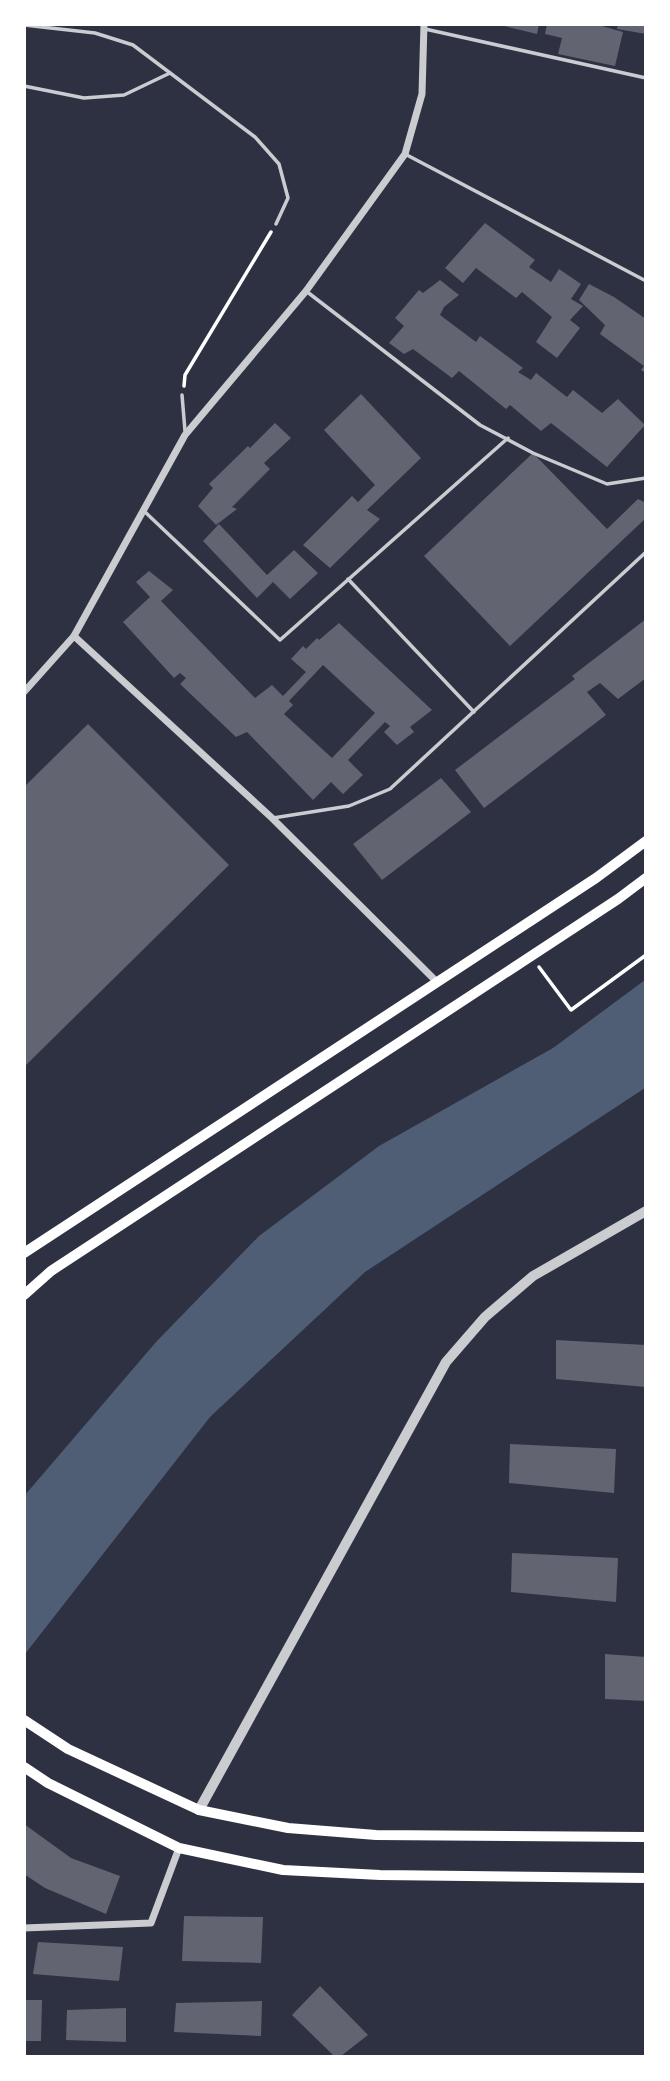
<svg xmlns="http://www.w3.org/2000/svg" width="670" height="2081" viewBox="0 0 670 2081" font-family="'Crimson Pro',serif">
  <rect width="100%" height="100%" fill="#2d3142"/>
  <!-- water -->
  <polygon fill="#4f5d75" points="645,980 645,1088 365,1272 210,1417 25,1654 25,1495 156,1342 259,1236 379,1146 553,1048"/>
  <!-- building -->
  <g fill="#626471" fill-rule="evenodd">
    <polygon points="496,24 539,24 537,34"/>
    <polygon points="547,24 595,24 623,32 615,66 558,54 562,38 545,34"/>
    <polygon points="618,24 646,24 646,34 617,29"/>
    <polygon points="485,223 535,260 529,267 551,282 559,269 581,284 571,299 583,306 570,320 580,328 557,358 536,342 552,317 522,292 516,298 476,268 463,283 445,268"/>
    <polygon points="440,280 459,295 444,307 440,315 476,342 480,336 523,368 518,372 531,380 536,373 567,397 573,390 602,413 618,399 645,425 607,467 551,423 541,431 510,405 506,409 459,371 452,378 413,349 404,354 389,343 404,326 395,318 419,290 423,293"/>
    <polygon points="589,284 614,297 646,319 646,373 641,370 644,366 600,334 605,325 579,300"/>
    <polygon points="361,394 421,458 367,510 380,519 330,568 303,545 352,496 358,502 375,485 324,430"/>
    <polygon points="275,423 291,438 264,463 270,469 232,507 237,509 216,525 198,506 213,488 209,484 248,446 250,448"/>
    <polygon points="533,453 607,529 638,499 646,503 646,518 510,646 424,556"/>
    <polygon points="219,524 267,575 294,550 318,573 290,599 273,582 257,598 203,541"/>
    <path d="M149,571l24,19 -12,11 94,97 17,-13 11,11 23,-24 -15,-13 12,-13 3,3 11,-11 2,2 20,-17 93,87 -22,17 4,5 -17,13 -13,-13 6,-6 -5,-4 -37,38 15,15 -20,19 -12,-12 -18,18 -66,-68 -11,5 -56,-53 6,-6 -6,-5 -6,5 -51,-56 27,-25 -14,-15zM323,665l52,48 -43,45 -48,-44 9,-9 -4,-4z"/>
    <polygon points="646,619 646,678 618,699 600,683 587,692 606,715 484,808 455,770 575,679 572,676"/>
    <polygon points="88,724 229,865 24,1067 24,787"/>
    <polygon points="441,778 471,812 382,880 353,844"/>
    <polygon points="556,1340 646,1345 646,1387 556,1379"/>
    <polygon points="510,1444 616,1449 614,1493 509,1483"/>
    <polygon points="512,1553 618,1558 616,1602 511,1592"/>
    <polygon points="605,1654 646,1657 646,1701 605,1699"/>
    <polygon points="24,1824 71,1858 120,1876 106,1914 45,1888 24,1874"/>
    <polygon points="184,1916 263,1917 261,1963 182,1961"/>
    <polygon points="38,1942 123,1947 119,1981 33,1974"/>
    <polygon points="320,1986 368,2035 341,2056 334,2056 292,2015"/>
    <polygon points="24,2000 42,2000 41,2041 24,2041"/>
    <polygon points="262,2001 261,2036 174,2032 176,2003"/>
    <polygon points="126,2008 126,2042 66,2040 67,2010"/>
  </g>
  <g fill="none" stroke-linecap="round" stroke-linejoin="round">
    <!-- path -->
    <g stroke="#fff" stroke-width="3.5">
      <polyline points="184,386 185,375 271,232"/>
      <polyline points="539,967 571,1010 646,955"/>
    </g>
    <!-- service -->
    <g stroke="#caccd0" stroke-width="3.5">
      <polyline points="24,25 95,33 133,45 255,137 279,164 288,198 276,224"/>
      <polyline points="425,29 646,78"/>
      <polyline points="24,86 84,98 124,95 170,73"/>
      <polyline points="405,154 646,281"/>
      <polyline points="306,291 480,425 533,453 607,484 646,478"/>
      <polyline points="182,395 185,431"/>
      <polyline points="144,511 280,640 508,438"/>
      <polyline points="348,579 474,712"/>
      <polyline points="273,818 349,806 390,789 646,552"/>
    </g>
    <!-- minor -->
    <g stroke="#caccd0" stroke-width="7">
      <polyline points="74,636 272,818 437,982"/>
      <polyline points="24,692 74,636 185,435 306,291 405,154 422,94 424,24"/>
      <polyline points="24,1928 151,1923 179,1848"/>
    </g>
    <!-- tertiary -->
    <polyline stroke="#caccd0" stroke-width="10" points="199,1810 446,1362 485,1317 533,1276 646,1211"/>
    <!-- secondary -->
    <g stroke="#fff" stroke-width="10">
      <polyline points="24,1253 596,878 646,841"/>
      <polyline points="24,1295 51,1271 618,899 646,878"/>
      <polyline points="24,1720 68,1749 199,1810 288,1828 376,1835 646,1837"/>
      <polyline points="24,1767 48,1783 179,1848 283,1870 380,1875 646,1878"/>
    </g>
  </g>
  <!-- border -->
  <rect width="670" height="2081" fill="none" stroke="#ffffff" stroke-width="52"/>
</svg>
